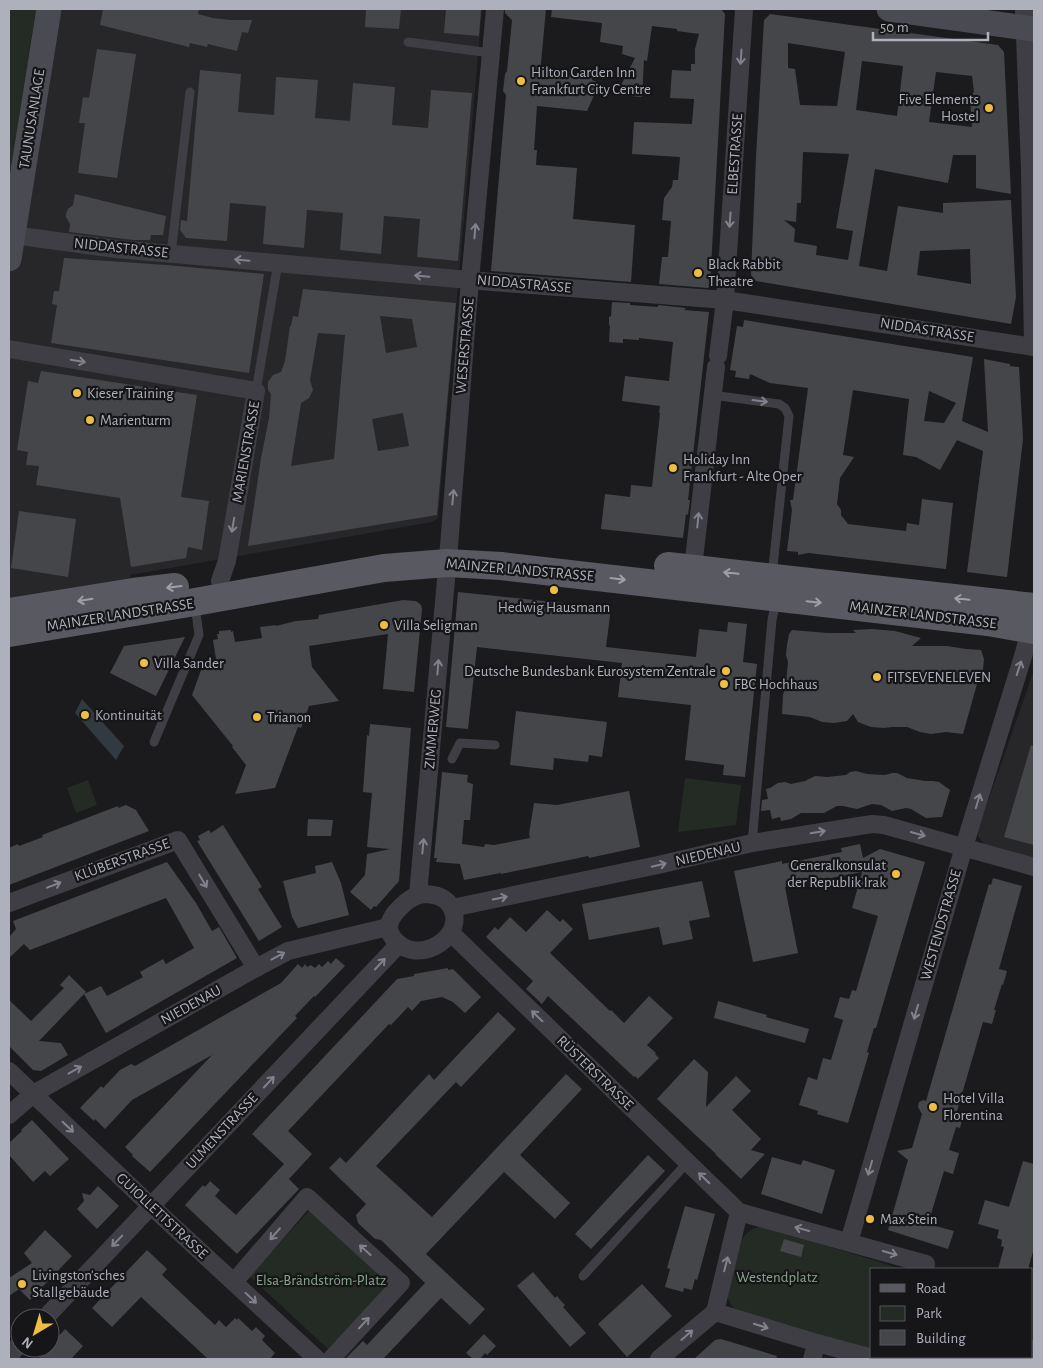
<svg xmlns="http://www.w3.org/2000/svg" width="1043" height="1368" viewBox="0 0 1043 1368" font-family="'Alegreya Sans',sans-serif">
  <rect width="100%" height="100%" fill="#1b1b1d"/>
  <!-- built -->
  <g fill="#27272a">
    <polygon points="37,9 482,9 438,518 432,522 130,575 133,592 9,612 9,188 30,44"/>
    <polygon points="1034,670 1034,861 985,845 978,836 978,830"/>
  </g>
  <!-- green -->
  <g fill="#232b24">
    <polygon points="9,9 37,9 30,44 9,188"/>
    <polygon points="685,778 741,785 736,825 678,832"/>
    <polygon points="88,780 97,805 76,813 67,788"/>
    <polygon points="310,1210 390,1282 328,1349 249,1276"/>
    <path d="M758,1227h8l136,42h-30v83l-135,-41 -6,-6 -4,-9 14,-55c4,-7 9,-12 17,-14z"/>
  </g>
  <!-- water -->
  <polygon fill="#313941" points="82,699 124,746 116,760 75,713"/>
  <!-- building -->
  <g fill="#45464a" fill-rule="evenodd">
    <polygon points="103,9 199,9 198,14 213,18 230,20 252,20 248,33 242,32 237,51 208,44 207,47 190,43 189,47 100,25"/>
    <polygon points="366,9 401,9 399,29 365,27"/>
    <polygon points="446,9 481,9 479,36 444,33"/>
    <polygon points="505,9 546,9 540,74 592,78 592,80 599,83 601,94 595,93 587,111 537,106 534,150 537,150 536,165 577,168 573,219 635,225 631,282 491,271 506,95 503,91 505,74 507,71 512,20 505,13"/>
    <polygon points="552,9 721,9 725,14 710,286 708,288 659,284 662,257 668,257 671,221 662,220 664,198 672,187 673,180 678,180 680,157 632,154 634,122 692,124 694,99 670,98 672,70 691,71 691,64 695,64 695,49 699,34 677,31 677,29 652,26 647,61 644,60 642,97 616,95 635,58 622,54 623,46 600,42 602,23 551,17"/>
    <path d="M770,14l228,31 6,7 7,142 -35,-6v-33h-23l-5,28 -73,-14 -16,97 28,5 11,-65 45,7v-10l68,-3 5,97 -5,27 -255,-43 -5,-6 5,-118 8,-137zM788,43l57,9 -8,54 -37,-1 -5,-36 -7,-1zM862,61l41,5 -6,50 -41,-6zM936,72l36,4 2,16 -4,4 2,31 -43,-5zM803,152l46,2 -13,74 17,3 -5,29 -32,-5 1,-9 -23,-4 1,-13 -11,-9 12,2 1,-19h4zM970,249l1,35 -54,-9 3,-24z"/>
    <polygon points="97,49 136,54 117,178 78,173 85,123 79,123 83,97 89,98"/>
    <polygon points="200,70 241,74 238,112 274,115 276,77 318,80 315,118 350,121 353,83 395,87 392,125 428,128 431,90 472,93 458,261 417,257 420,219 384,216 381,254 340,250 343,213 307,210 304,248 263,244 266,206 230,203 227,241 186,238 180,230 181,220 187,221"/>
    <polygon points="75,194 166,216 163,235 151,235 150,240 133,240 69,232 70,224 66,217 66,214 68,209 73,205"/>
    <polygon points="64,258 166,265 264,274 249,373 51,343 57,305 52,304 54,291 59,291"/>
    <path d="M303,289l153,14 -19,212 -189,31 13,-88 8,-40 2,-24 -3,-4v-8l5,-7 8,-3 4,-11 5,-35h1l2,-10 5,1zM380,316l32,3 5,28 -31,6zM318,333l27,2 -11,124 -43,7 10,-63 8,-5 4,-8 -3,-10zM403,413l6,33 -31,5 -6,-32z"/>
    <polygon points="612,302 630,303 630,305 658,307 658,305 686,308 684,310 709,312 688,500 690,500 688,515 686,514 683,538 601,529 605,494 630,497 631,485 652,487 660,413 659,413 660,406 622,401 625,376 669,381 673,342 639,338 639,340 623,339 623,343 609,342 610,326 609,325 609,317 611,316"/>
    <path d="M744,320l229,37 -11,64 26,11 -4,-73 26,5v2l9,1 4,72 -16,138 -40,-5 16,-121 -26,-11 -17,30 -24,-13 -13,-2 6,-56 -56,-9 -10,65 11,2 -14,21 -3,26 4,6v5l7,9 58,7 1,-8 12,2 3,-26 31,4 -7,66 -138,-16 -10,2v-3l-11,-1 5,-41 -2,-10h3l15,-112 -38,-5 -20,-9 -1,5 -14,-2 1,-6 -6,-1 7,-44 6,1zM929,391l27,12 -12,20 -20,-2z"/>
    <polygon points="41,371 197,395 181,497 209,501 202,550 188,547 186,558 131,567 120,498 36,485 39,466 26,465 28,452 17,450 28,381 38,383"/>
    <polygon points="19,511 76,519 68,577 11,568"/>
    <polygon points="458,592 611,608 606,647 696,657 699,629 727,632 728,622 747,624 743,662 757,664 745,777 723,775 724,765 685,760 691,705 618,697 622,663 477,647 468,729 446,727"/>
    <polygon points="403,600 416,601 421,605 422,609 414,692 383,689 388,634 309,646 312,667 339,701 309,706 301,728 298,727 275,788 235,794 246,765 232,747 233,746 192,695 204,662 216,659 213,640 218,639 217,634 219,634 219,631 231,630 231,632 233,631 235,642 262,638 260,627 276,625 276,626 296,621 318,619 319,615"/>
    <polygon points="872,629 895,631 921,638 912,646 947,646 966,649 981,650 984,659 983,670 977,684 963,734 946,732 931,734 920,732 907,727 892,727 884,728 871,727 858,722 853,714 847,721 834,723 822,722 810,717 782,714 783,695 786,684 788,662 786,655 787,645 789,634 792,630 827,633 856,633 853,630"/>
    <polygon points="185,637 156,696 110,673 124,646"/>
    <polygon points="516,711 607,722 602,757 589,755 588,762 554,758 553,770 510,765"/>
    <polygon points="370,724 411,728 399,881 376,907 374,906 371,910 350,892 365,875 367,854 390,849 367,847 372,793 363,792 367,735 369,736"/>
    <polygon points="1031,745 1034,746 1034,845 1004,837"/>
    <polygon points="856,771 867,774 885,775 892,773 897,773 907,778 925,781 933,781 939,782 950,790 942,817 926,818 911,809 906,808 892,811 881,805 872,804 857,809 843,806 837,806 824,813 801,813 791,819 781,821 780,817 772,819 770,810 761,811 762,800 768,799 766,789 770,788 778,783 785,782 791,784 805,781 815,776 827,777 846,775 850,772"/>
    <polygon points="442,772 468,775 467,782 473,784 470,820 464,820 462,844 484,847 485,844 494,845 530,838 529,834 534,803 557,805 629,791 640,847 589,858 588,856 574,859 501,874 501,873 464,880 460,864 436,862 437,858 434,858"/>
    <polygon points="126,805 136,810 149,831 9,885 9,848 18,844 19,846 43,837 42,835 118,806 118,808"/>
    <polygon points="308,819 333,820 331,836 307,836"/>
    <polygon points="223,825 262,887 258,889 282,927 259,941 197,841 200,840 198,836 209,830 211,833"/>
    <polygon points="860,844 863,858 880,849 925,862 876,1028 874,1028 867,1052 869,1053 848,1123 817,1114 818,1111 799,1105 808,1077 817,1080 823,1058 831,1060 843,1020 834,1017 840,997 849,999 852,990 856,991 878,916 852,908 862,872 785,887 798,953 753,962 734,871 782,861 782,864 842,852 841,848"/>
    <polygon points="167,862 196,903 212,931 219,927 237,958 106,1033 84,994 101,986 107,996 143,977 140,972 163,959 166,964 194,948 166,898 30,950 24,944 9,958 9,937 16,929 13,921"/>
    <polygon points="332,862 341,883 349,915 298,928 292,917 283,881 316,873 315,866"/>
    <polygon points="993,878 1022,886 999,969 1007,971 1003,985 1002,984 994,1010 996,1010 992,1024 983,1022 957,1111 964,1114 960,1128 956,1127 949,1150 959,1153 953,1174 944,1171 928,1224 954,1231 948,1249 888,1230 908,1160 897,1151 912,1148 922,1114 918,1107 919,1102 923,1100 926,1101 989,884 991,885"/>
    <polygon points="702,881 710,917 689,921 693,939 663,945 659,927 589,940 582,904"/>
    <polygon points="547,910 560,922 563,919 573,929 550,953 610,1011 611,1010 624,1023 649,996 673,1018 647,1045 656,1053 655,1054 659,1058 638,1079 635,1076 634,1077 548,996 542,1004 526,989 533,981 486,937 495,927 498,930 510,917 526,932"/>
    <polygon points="336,958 345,966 315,997 314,996 295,1016 297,1018 293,1022 150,1172 132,1156 133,1155 125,1147 212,1055 132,1100 105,1129 95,1119 94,1121 80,1108 101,1086 103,1088 120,1070 131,1064 135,1066 281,983 298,964 302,968 305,964 307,967 311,965 315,968 319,964 322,967 328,961 331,964"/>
    <polygon points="448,968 448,970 453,969 481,997 465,1013 453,1002 442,997 421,1001 412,1011 408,1007 391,1025 389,1024 288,1131 312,1154 289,1179 299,1189 237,1254 185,1205 203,1185 205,1187 210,1181 220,1190 215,1196 236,1215 284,1164 252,1134 397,979 414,976 414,974"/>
    <polygon points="69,975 86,992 39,1041 61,1043 68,1055 41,1071 33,1070 9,1046 9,1000 31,1021 64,988 60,985"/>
    <polygon points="718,1001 767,1015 766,1017 809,1029 805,1043 714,1018"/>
    <polygon points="498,1012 516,1029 461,1087 456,1082 376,1166 432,1217 566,1074 582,1089 520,1155 570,1203 555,1219 504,1172 426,1254 485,1309 470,1325 441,1298 383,1359 345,1359 363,1341 367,1345 425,1283 381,1240 375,1239 358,1223 356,1215 366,1204 329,1168 340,1157 346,1163 429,1074 434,1080"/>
    <polygon points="694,1059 708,1072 706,1107 736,1076 751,1091 732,1110 761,1139 751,1150 765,1154 741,1179 715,1154 716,1154 657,1099"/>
    <polygon points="32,1120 69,1159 50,1176 45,1171 33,1182 9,1155 9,1143 22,1131 21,1130"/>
    <polygon points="648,1155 665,1171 591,1249 575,1234"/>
    <polygon points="772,1157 801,1165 803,1160 835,1170 822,1214 761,1194"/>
    <polygon points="1023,1161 1034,1164 1034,1248 1028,1269 998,1269 1004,1247 1001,1246 1002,1240 997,1238 999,1230 978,1224 985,1200 1009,1207"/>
    <polygon points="98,1186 119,1206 97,1229 77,1209 84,1201 82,1193 90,1195"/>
    <polygon points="685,1206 715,1214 698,1277 697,1280 695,1279 692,1290 684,1288 683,1292 665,1287 670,1269 667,1268"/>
    <polygon points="45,1230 72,1256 30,1300 19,1289 9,1296 9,1278 32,1263 24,1253"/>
    <polygon points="784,1239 804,1245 801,1257 780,1251"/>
    <polygon points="147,1250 167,1269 162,1275 215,1325 219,1320 226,1327 235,1318 237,1320 238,1318 252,1331 256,1327 265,1336 262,1340 275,1353 270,1359 208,1359 141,1297 112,1327 92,1308"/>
    <polygon points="533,1272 555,1298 557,1296 561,1301 565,1305 563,1307 586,1333 570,1347 517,1286"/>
    <polygon points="642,1284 672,1316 627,1357 598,1324"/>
    <polygon points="65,1329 83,1346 71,1359 38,1359 48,1348 50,1348 50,1346"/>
    <polygon points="484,1334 496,1346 487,1355 485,1353 480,1359 473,1359 466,1353"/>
    <polygon points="721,1339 777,1356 776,1359 694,1359 715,1340"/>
  </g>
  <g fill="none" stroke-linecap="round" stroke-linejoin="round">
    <!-- lane -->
    <g stroke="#3e3e44" stroke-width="9">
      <polyline points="408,42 491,53"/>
      <polyline points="171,254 190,92"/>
      <polyline points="256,391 278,263"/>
      <polyline points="712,395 779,404 785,408 789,416 772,576"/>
      <polyline points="154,742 199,635 195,605"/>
      <polyline points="452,759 460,743 495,745"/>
      <polyline points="752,843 772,620 776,600"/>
      <polyline points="583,1276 687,1163"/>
    </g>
    <!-- street -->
    <g stroke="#3e3e44" stroke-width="18">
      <polyline points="1024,9 1030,170 1033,347"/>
      <polyline points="13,235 116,249 492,282 725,300 1034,347"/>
      <polyline points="9,349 256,391 227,561 220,581"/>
      <polyline points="718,356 725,300 744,9"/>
      <polyline points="693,568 716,367"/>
      <path d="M423,894c11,0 21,2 27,11 20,29 -32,65 -57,33 -7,-9 -4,-17 2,-25 8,-9 16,-17 28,-19z"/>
      <polyline points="418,895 449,546 470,280 495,9"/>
      <polyline points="9,903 178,840 256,968"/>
      <polyline points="452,908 658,865 752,843 872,824 884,825 1034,867"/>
      <polyline points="451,933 739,1212 926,1264 924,1269"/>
      <polyline points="9,1071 151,1206 317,1359"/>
      <polyline points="9,1115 33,1094 256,968 288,951 388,927"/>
      <polyline points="849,1242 964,847 1024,653 1032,621"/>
      <polyline points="234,1282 307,1197 401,1283 331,1359"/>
      <polyline points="715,1312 817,1343 876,1359"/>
      <polyline points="715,1312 739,1212"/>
      <polyline points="45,1318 399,944"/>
      <polyline points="1032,1349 1034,1350"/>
      <polyline points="9,1356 20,1344"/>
      <polyline points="659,1359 715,1312"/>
      <polyline points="812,1359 817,1343"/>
      <polyline points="896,1359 897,1357"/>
    </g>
    <!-- secondary -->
    <g stroke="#4a4b52" stroke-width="25">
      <polyline points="889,9 1034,29"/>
      <polyline points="9,259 49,9"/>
    </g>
    <!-- primary -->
    <g stroke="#585961" stroke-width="28">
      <polyline points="668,566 1034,607"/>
      <polyline points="9,612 133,592 175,587"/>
      <polyline points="9,633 195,602 384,568 447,563 501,566 988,622 1034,630"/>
    </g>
  </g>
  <!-- one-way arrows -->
  <defs><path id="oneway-shaft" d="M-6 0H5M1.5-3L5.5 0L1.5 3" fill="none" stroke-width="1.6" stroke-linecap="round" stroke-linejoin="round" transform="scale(1.25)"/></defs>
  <g stroke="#81838c">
    <use href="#oneway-shaft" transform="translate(741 57) rotate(94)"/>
    <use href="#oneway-shaft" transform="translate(730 220) rotate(94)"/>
    <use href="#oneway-shaft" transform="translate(475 231) rotate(-85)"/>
    <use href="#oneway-shaft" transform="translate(242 260) rotate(-175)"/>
    <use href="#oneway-shaft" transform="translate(422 276) rotate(-175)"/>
    <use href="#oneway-shaft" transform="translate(78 361) rotate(10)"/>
    <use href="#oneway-shaft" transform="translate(760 401) rotate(7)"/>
    <use href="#oneway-shaft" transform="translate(453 497) rotate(-85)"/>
    <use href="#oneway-shaft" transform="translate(698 520) rotate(-84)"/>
    <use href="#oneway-shaft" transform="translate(233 525) rotate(100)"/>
    <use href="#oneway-shaft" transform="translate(438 667) rotate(-85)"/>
    <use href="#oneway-shaft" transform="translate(1019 668) rotate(-72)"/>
    <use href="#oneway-shaft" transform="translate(978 801) rotate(-73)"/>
    <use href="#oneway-shaft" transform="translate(818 832) rotate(-9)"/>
    <use href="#oneway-shaft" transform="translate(918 834) rotate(16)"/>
    <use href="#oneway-shaft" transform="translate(423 846) rotate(-85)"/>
    <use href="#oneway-shaft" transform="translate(659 865) rotate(-13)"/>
    <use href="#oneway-shaft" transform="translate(203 881) rotate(59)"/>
    <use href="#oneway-shaft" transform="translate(54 885) rotate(-21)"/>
    <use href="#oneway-shaft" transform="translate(500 898) rotate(-12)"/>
    <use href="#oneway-shaft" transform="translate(278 956) rotate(-28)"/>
    <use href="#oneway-shaft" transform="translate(380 964) rotate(-47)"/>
    <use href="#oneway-shaft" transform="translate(916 1012) rotate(106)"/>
    <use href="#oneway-shaft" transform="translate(537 1016) rotate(-136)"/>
    <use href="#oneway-shaft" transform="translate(75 1070) rotate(-29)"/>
    <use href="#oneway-shaft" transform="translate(269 1082) rotate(-47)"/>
    <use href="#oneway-shaft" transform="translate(68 1127) rotate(44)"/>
    <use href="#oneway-shaft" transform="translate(870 1168) rotate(106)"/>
    <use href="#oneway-shaft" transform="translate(704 1178) rotate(-136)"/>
    <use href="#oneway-shaft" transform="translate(802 1229) rotate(-165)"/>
    <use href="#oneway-shaft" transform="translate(275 1234) rotate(131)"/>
    <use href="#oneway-shaft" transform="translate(117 1241) rotate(134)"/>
    <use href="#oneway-shaft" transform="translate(365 1250) rotate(-138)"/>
    <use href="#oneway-shaft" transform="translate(890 1253) rotate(16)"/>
    <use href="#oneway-shaft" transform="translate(726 1264) rotate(-76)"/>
    <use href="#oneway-shaft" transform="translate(251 1298) rotate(43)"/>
    <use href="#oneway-shaft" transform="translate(364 1323) rotate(-47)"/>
    <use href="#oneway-shaft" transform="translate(761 1326) rotate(17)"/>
    <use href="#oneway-shaft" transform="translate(687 1335) rotate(-41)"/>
  </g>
  <g stroke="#9d9faa">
    <use href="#oneway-shaft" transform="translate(731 573) rotate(-174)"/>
    <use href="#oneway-shaft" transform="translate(618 579) rotate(7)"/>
    <use href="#oneway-shaft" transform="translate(174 587) rotate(173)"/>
    <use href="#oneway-shaft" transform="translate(962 599) rotate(-174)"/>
    <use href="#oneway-shaft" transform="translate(85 600) rotate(171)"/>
    <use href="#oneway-shaft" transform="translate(814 602) rotate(6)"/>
  </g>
  <!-- markers -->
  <g fill="#eebd42" stroke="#161618" stroke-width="2">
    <circle cx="521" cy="81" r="5"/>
    <circle cx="989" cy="108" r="5"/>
    <circle cx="698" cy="273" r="5"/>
    <circle cx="77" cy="393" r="5"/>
    <circle cx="90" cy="420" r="5"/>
    <circle cx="673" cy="468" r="5"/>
    <circle cx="554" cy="590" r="5"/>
    <circle cx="384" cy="625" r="5"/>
    <circle cx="144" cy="663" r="5"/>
    <circle cx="726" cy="671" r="5"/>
    <circle cx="877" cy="677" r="5"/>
    <circle cx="724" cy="684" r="5"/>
    <circle cx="85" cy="715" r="5"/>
    <circle cx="257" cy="717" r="5"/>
    <circle cx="896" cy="874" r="5"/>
    <circle cx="933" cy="1107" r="5"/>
    <circle cx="870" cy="1219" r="5"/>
    <circle cx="22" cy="1284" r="5"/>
  </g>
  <g text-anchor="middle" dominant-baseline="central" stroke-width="4.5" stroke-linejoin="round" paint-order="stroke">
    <!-- poi labels -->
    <g font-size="15" fill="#aeb1bc" stroke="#161618" text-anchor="start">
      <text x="531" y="72">Hilton Garden Inn<tspan x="531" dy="17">Frankfurt City Centre</tspan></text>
      <text x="979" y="99" text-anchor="end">Five Elements<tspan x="979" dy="17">Hostel</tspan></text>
      <text x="708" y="264">Black Rabbit<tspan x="708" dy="17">Theatre</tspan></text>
      <text x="87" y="393">Kieser Training</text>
      <text x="100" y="420">Marienturm</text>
      <text x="683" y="459">Holiday Inn<tspan x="683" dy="17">Frankfurt - Alte Oper</tspan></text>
      <text x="554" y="607" text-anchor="middle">Hedwig Hausmann</text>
      <text x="394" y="625">Villa Seligman</text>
      <text x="154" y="663">Villa Sander</text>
      <text x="716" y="671" text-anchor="end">Deutsche Bundesbank Eurosystem Zentrale</text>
      <text x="887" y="677">FITSEVENELEVEN</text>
      <text x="734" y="684">FBC Hochhaus</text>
      <text x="95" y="715">Kontinuität</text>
      <text x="267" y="717">Trianon</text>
      <text x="886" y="865" text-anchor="end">Generalkonsulat<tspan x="886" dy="17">der Republik Irak</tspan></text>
      <text x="943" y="1098">Hotel Villa<tspan x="943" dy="17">Florentina</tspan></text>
      <text x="880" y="1219">Max Stein</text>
      <text x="32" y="1275">Livingston'sches<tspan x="32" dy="17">Stallgebäude</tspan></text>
    </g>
    <!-- street labels -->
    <g font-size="15" fill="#aeb1bc" stroke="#161618">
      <text transform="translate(32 119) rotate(-81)">TAUNUSANLAGE</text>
      <text transform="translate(735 154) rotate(-86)">ELBESTRASSE</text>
      <text transform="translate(121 248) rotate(6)">NIDDASTRASSE</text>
      <text transform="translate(524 284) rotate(5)">NIDDASTRASSE</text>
      <text transform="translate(927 330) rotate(9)">NIDDASTRASSE</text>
      <text transform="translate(465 346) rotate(-85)">WESERSTRASSE</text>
      <text transform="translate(246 452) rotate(-80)">MARIENSTRASSE</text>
      <text transform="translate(520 570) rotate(5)">MAINZER LANDSTRASSE</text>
      <text transform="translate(120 615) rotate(-9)">MAINZER LANDSTRASSE</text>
      <text transform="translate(923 615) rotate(7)">MAINZER LANDSTRASSE</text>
      <text transform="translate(433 729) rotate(-85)">ZIMMERWEG</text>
      <text transform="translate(708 854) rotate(-13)">NIEDENAU</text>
      <text transform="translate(122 860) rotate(-20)">KLÜBERSTRASSE</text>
      <text transform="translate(941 925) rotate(-74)">WESTENDSTRASSE</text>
      <text transform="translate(191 1005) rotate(-29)">NIEDENAU</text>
      <text transform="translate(595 1073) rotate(44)">RÜSTERSTRASSE</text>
      <text transform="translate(222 1131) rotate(-47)">ULMENSTRASSE</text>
      <text transform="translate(162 1216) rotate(43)">GUIOLLETTSTRASSE</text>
    </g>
    <!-- park labels -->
    <g font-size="15" fill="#86a689" stroke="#161618">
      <text x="777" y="1277">Westendplatz</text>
      <text x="321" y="1280">Elsa-Brändström-Platz</text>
    </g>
  </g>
  <!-- border -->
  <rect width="1043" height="1368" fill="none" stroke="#aeb1bc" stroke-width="20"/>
  <!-- legend -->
  <rect x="870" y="1268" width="162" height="90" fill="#161618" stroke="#53545a"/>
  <rect x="880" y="1284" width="25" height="8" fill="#585961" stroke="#53545a"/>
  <text x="916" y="1293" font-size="15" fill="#aeb1bc">Road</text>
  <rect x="880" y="1306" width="25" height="15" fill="#232b24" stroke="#53545a"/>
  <text x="916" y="1318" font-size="15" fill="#aeb1bc">Park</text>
  <rect x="880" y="1330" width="25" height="15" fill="#45464a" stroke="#53545a"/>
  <text x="916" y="1343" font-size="15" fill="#aeb1bc">Building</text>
  <!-- north arrow -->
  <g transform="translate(35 1333) rotate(218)"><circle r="24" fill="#161618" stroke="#53545a"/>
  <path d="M0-4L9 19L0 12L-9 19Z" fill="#eebd42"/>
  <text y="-8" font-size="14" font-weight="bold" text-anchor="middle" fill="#aeb1bc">N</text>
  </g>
  <!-- scale -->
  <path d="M873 32v8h115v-8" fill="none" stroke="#aeb1bc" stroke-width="2.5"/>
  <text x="880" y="32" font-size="15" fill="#aeb1bc" stroke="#161618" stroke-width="4" paint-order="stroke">50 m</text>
</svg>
